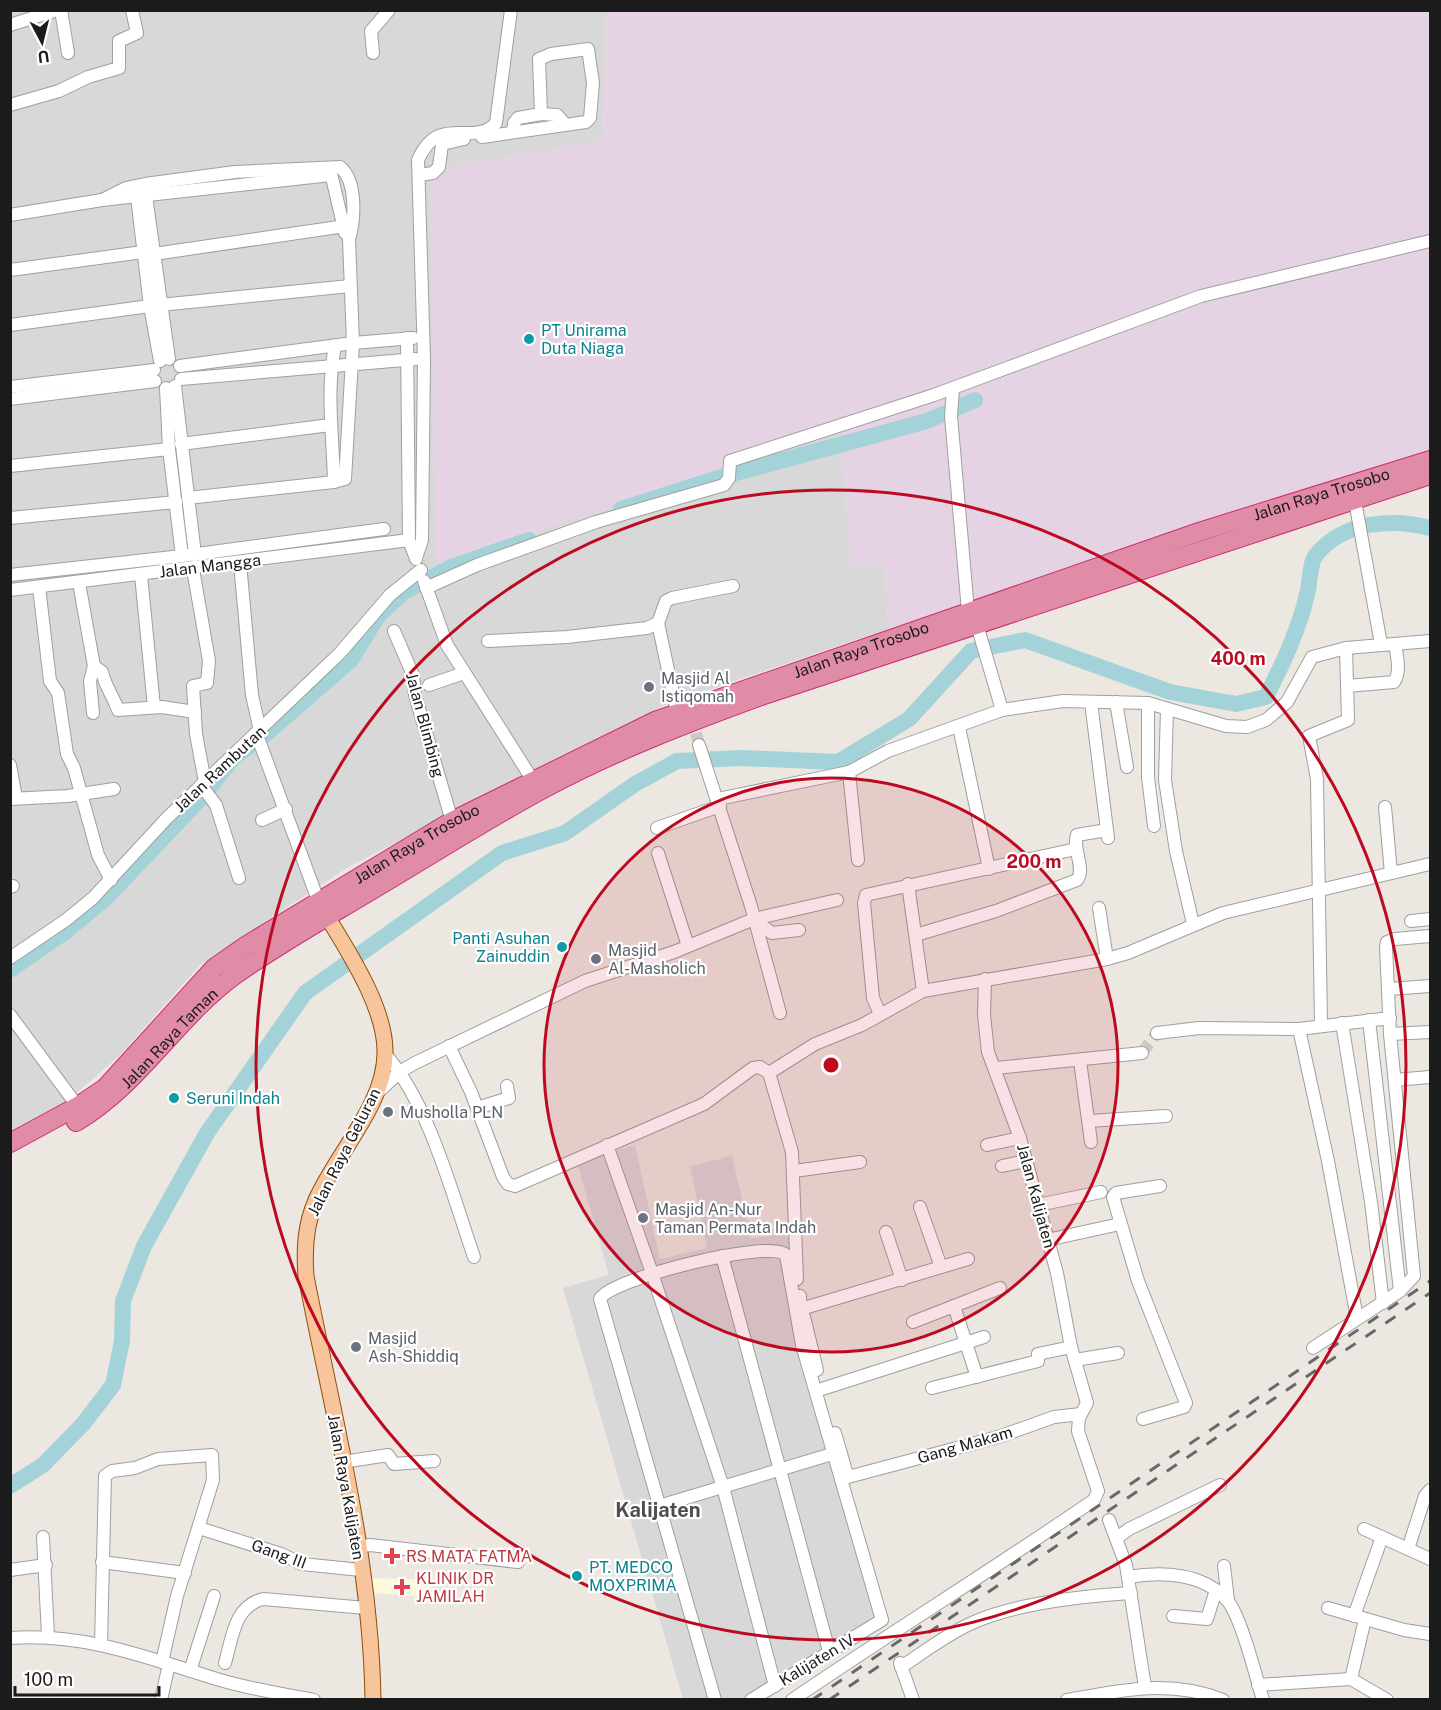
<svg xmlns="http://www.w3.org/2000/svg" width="1441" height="1710" viewBox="0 0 1441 1710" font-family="'Public Sans',sans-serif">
  <rect width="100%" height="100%" fill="#ece7e1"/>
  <!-- residential -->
  <g fill="#d9d8d8">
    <polygon points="11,11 606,11 603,140 437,564 839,433 852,566 886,566 888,629 670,703 350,866 200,965 120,1055 64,1104 11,1132"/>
    <polygon points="635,1145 660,1259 707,1248 690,1166 732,1156 751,1238 788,1234 803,1337 885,1625 760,1699 683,1699 563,1288 609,1275 578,1166 595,1156"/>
  </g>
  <!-- industrial -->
  <polygon fill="#e5d3e4" points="606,11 1430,11 1430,450 888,629 886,566 852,566 839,433 436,565 430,170 603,140"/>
  <!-- education -->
  <polygon fill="#fdf9da" points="371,1578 431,1580 432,1597 374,1593"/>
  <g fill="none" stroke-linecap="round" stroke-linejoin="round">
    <!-- river -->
    <g stroke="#a3d3d8" stroke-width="16">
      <polyline points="621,509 721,477 927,421 975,400"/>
      <polyline points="10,970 65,932 107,897 203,796 233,758 266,734 351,660 378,616 405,591 454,566 529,540"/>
      <path d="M10,1486l33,-21 40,-41 30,-39 9,-44 1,-40 21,-55 63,-113 98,-140 197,-140 63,-20 70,-49 42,-23 64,-3 97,4 71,-43 62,-68 54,-11 145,52 66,12 30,-7c17,-34 34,-69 42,-107 2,-9 2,-28 8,-35 27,-34 77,-37 114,-27"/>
    </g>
    <!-- minor-tunnel -->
    <g stroke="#cdc8c3" stroke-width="12" stroke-dasharray="12 6" stroke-linecap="butt">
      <polyline points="696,733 699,745"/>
      <polyline points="1142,1053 1157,1033"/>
    </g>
    <!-- minor casing -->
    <g stroke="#9f9f9f" stroke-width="14">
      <g id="minor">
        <polyline points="61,10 68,53"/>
        <polyline points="10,25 57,10"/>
        <polyline points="373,53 371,31 389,10"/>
        <polyline points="10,105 59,91 88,77 119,68 119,41 137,33 132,10"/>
        <polyline points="513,132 514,123 518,118 541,114 557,115 565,124"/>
        <polyline points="482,137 586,122 590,118 593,83 588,49 551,54 539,59 541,114"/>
        <polyline points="330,169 345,233"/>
        <polyline points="419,175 433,173 439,167 442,144 464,139"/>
        <polyline points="146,196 169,359"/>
        <polyline points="137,197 150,306 160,361"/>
        <path d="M102,200l24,-12 19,-4 90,-12 105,-5c17,14 15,52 9,72l4,104 -8,136 -11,3c-1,-46 -8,-91 1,-136"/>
        <polyline points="10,215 102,200 331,175"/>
        <polyline points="154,254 352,225"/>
        <polyline points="10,270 143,252"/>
        <polyline points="160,305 350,286"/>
        <polyline points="10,325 150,306"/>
        <polyline points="407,338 409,540 416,559"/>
        <polyline points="180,366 353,343 413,338"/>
        <polyline points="181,379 416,359"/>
        <polyline points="175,386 195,555"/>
        <polyline points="10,387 154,370"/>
        <polyline points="166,388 169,449 182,556"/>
        <polyline points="953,388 951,416 968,611"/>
        <polyline points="10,399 155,381"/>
        <polyline points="181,444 330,425"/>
        <polyline points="10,466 169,449"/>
        <polyline points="188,498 334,482"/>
        <polyline points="1355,501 1381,644"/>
        <polyline points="10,518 176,502"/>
        <path d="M416,558l6,-18 2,-181 -6,-199c21,-48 55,-12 78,-37l15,-113"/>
        <polyline points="240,563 252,695 260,731"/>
        <polyline points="193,569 209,661 207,683 193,686 196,734 205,782"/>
        <polyline points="10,575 182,556 384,529"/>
        <polyline points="141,575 154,707"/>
        <polyline points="424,581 447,645 532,779"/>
        <path d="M79,583l15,83 8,6c3,14 11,24 16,38l44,-3 33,5"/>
        <polyline points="39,587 50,681 58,693 67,754 74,768 98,855 111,880"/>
        <polyline points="426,588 477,565 596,522 724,485 729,478 730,461 934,395 1201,296 1430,241"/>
        <polyline points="10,590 409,540"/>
        <polyline points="658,623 677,712"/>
        <polyline points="977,625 1002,710"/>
        <polyline points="394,631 413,675 415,695 452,821"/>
        <polyline points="488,641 567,637 647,628 658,623 666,601 672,598 733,586"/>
        <polyline points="429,685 464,673"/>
        <path d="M1347,686l47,-4c7,-10 3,-26 1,-38"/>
        <polyline points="1091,702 1108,838"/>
        <polyline points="1116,702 1127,767"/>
        <polyline points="1148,703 1148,777 1154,826"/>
        <polyline points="1167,709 1165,780 1176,851 1193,924"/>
        <polyline points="93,713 90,681 94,666"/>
        <polyline points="959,727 989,869"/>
        <polyline points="257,735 318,900"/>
        <polyline points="699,745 751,906 780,1013"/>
        <polyline points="10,765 16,798"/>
        <polyline points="849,772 858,860"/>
        <polyline points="201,785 216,805 239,878"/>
        <polyline points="10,799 68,796 114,789"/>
        <polyline points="718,799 849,772 888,751 1002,710 1063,701 1148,703 1226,726 1247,727 1266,720 1287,702 1312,657 1346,648 1430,641"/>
        <polyline points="1385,807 1391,873"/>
        <polyline points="262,820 286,809"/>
        <polyline points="657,828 720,806"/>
        <polyline points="658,853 688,946"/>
        <polyline points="908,884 923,991"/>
        <polyline points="10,887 13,886"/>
        <polyline points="1099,908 1107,959"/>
        <polyline points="755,921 772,933 799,930"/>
        <polyline points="1411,921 1430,919"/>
        <path d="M916,935l80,-24 81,-31c9,-11 -5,-31 0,-45l30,-5"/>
        <polyline points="10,958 66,920 93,898 167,818 340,653 390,595 421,570"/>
        <polyline points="1389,989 1430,986"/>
        <polyline points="880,1014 873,998 864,903 866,895 1076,849"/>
        <polyline points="10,1015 81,1111"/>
        <polyline points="1369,1020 1400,1291"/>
        <polyline points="1342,1023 1371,1202 1383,1303"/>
        <polyline points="1321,1024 1317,779 1309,736 1348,720 1346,648"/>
        <polyline points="1299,1029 1328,1161 1357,1318"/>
        <polyline points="1157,1033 1199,1028 1299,1029 1390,1018"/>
        <polyline points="1390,1034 1430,1032"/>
        <polyline points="449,1046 471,1092 503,1177 508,1184 515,1186 704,1104 753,1068 760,1067 769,1073 815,1044 862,1025 923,991 1107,959 1128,953 1223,913 1430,864"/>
        <path d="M385,1054c44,49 67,140 89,203"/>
        <polyline points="1080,1061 1091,1142"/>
        <polyline points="996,1068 1142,1053"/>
        <polyline points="769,1073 792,1152 797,1279"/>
        <polyline points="1395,1080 1430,1077"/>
        <polyline points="377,1093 401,1071 415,1063 585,981 674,952 754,919 837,900"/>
        <polyline points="477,1108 509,1098 507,1086"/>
        <polyline points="1089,1121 1166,1116"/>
        <polyline points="607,1145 652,1273 723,1487 775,1686"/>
        <polyline points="987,1145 1020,1138"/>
        <polyline points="1002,1166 1026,1161"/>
        <polyline points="794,1171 860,1162"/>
        <polyline points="1038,1205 1101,1192"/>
        <polyline points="920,1207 941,1267"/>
        <polyline points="886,1232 902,1280"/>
        <polyline points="1047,1240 1120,1224"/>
        <polyline points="722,1256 829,1651"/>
        <polyline points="800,1296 801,1309 968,1259"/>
        <polyline points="954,1306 977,1377"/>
        <polyline points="804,1317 817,1370"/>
        <polyline points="913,1322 1000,1288"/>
        <polyline points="1313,1348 1400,1291 1414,1276 1390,1034 1386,947 1387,942 1395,939 1430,936"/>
        <polyline points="1075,1360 1118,1353"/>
        <polyline points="932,1388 1038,1361 1038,1354 1071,1347"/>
        <polyline points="822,1389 984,1337"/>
        <polyline points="1143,1419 1184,1407 1186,1403 1138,1281 1113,1197 1116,1193 1160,1186"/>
        <polyline points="835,1433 846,1471"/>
        <polyline points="343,1462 388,1455 394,1464 434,1461"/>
        <polyline points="848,1477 998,1437 1054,1417 1081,1414"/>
        <polyline points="659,1506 832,1454"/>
        <polyline points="1109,1520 1126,1565 1145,1687"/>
        <polyline points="199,1528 281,1554 302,1564 361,1570"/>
        <polyline points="1364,1529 1430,1559"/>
        <polyline points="43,1537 48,1636"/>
        <polyline points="1117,1538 1129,1529 1220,1485"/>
        <polyline points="358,1547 370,1545 518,1562"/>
        <polyline points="1408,1549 1425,1496 1430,1490"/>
        <polyline points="102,1562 185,1573"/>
        <polyline points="1224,1566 1228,1600"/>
        <polyline points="10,1570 46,1565"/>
        <path d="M1128,1577c34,-6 75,-4 99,23 14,16 29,77 36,100"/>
        <polyline points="1328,1608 1404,1630 1430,1634"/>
        <polyline points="1173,1616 1207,1619 1216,1590"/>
        <polyline points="1354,1616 1382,1537"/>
        <path d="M10,1638c74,-6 141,21 210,42 30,9 63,14 94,20"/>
        <polyline points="101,1644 105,1476 112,1471 135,1468 158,1459 212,1455 213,1480 177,1596 162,1662"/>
        <path d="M225,1663c7,-24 9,-57 38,-64l103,9"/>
        <polyline points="900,1663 913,1700"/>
        <path d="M901,1667c23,-15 46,-33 71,-44 44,-20 112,-27 159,-30"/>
        <polyline points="190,1671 214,1596"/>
        <polyline points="1351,1679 1365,1619"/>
        <polyline points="1258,1685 1351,1679 1387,1700"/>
        <polyline points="161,1700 169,1664"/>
        <path d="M715,1700l-115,-401c11,-21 174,-61 186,-44l16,90 80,275 -131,80"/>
        <path d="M792,1700c100,-68 203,-132 302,-200l4,-9 -20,-60 1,-13 8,-15 -16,-56 -14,-74 -37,-135 -32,-86 -4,-37 1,-36"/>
        <path d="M1067,1700c54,-10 104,-21 156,0"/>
      </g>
    </g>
    <!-- major casing -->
    <g stroke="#8c4f07" stroke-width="17">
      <path id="major" d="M322,908c23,39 64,98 63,145 0,52 -49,101 -69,147 -11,25 -12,50 -10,76 27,140 65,281 67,424"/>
    </g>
    <!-- highway casing -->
    <g stroke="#cd2c77" stroke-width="20">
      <g id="highway">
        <path id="s1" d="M76,1122c64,-38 100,-104 159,-147 45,-32 94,-59 142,-88 56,-33 110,-68 168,-99 69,-37 142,-65 216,-92l669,-221"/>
        <path id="s2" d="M10,1143l68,-37 27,-18 109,-120 33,-23 205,-124 203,-100 547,-190 228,-71"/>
      </g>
    </g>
    <!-- minor -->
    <use href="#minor" stroke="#fff" stroke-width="12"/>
    <!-- major -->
    <use href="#major" stroke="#f7c49c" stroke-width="15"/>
    <!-- highway -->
    <use href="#highway" stroke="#e18ca6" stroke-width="18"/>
    <!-- rail -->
    <g stroke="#696969" stroke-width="3" stroke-dasharray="12 12" stroke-linecap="butt">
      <polyline points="812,1700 1430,1281"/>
      <polyline points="829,1700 1430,1293"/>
    </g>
  </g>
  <!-- distance rings -->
  <circle cx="831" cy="1065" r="287" fill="#bd0a20" fill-opacity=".12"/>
  <g fill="none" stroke="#bd0a20" stroke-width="3">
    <circle cx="831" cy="1065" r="287"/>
    <circle cx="831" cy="1065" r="575"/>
  </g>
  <!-- markers -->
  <g fill="#0f9aa8" stroke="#fff" stroke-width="2">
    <circle cx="529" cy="339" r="6"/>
    <circle cx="562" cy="947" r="6"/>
    <circle cx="174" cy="1098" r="6"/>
    <circle cx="577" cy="1576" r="6"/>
  </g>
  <g fill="#6b7280" stroke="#fff" stroke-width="2">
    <circle cx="649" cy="687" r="6"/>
    <circle cx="596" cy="959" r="6"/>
    <circle cx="388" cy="1112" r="6"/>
    <circle cx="643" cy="1218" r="6"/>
    <circle cx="356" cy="1347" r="6"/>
  </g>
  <g fill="#e0444e" stroke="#fff" stroke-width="2">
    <path d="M389 1547h6v6h6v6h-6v6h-6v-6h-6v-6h6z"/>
    <path d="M399 1578h6v6h6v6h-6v6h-6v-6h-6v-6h6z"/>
  </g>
  <g text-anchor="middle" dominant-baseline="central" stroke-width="4.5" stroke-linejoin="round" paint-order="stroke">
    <!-- culture labels -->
    <g font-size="16" fill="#0d838f" stroke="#fff" text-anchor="start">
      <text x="541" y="330">PT Unirama<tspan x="541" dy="18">Duta Niaga</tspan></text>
      <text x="550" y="938" text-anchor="end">Panti Asuhan<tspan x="550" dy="18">Zainuddin</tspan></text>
      <text x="186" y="1098">Seruni Indah</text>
      <text x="589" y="1567">PT. MEDCO<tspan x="589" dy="18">MOXPRIMA</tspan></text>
    </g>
    <!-- street labels -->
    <g font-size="16" fill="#1b1b1b" stroke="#fff">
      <text stroke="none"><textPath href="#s2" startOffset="1482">Jalan Raya Trosobo</textPath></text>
      <text transform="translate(210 566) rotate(-7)">Jalan Mangga</text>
      <text stroke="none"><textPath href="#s2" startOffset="996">Jalan Raya Trosobo</textPath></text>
      <text transform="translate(425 725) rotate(75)">Jalan Blimbing</text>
      <text transform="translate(220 769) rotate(-43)">Jalan Rambutan</text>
      <text stroke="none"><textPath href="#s2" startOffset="510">Jalan Raya Trosobo</textPath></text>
      <text stroke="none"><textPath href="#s1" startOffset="126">Jalan Raya Taman</textPath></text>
      <text transform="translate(344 1152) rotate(-63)">Jalan Raya Geluran</text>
      <text transform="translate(1036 1196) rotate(75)">Jalan Kalijaten</text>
      <text transform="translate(965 1445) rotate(-16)">Gang Makam</text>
      <text transform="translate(346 1487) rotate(80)">Jalan Raya Kalijaten</text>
      <text transform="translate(279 1554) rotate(20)">Gang III</text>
      <text transform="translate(817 1660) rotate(-31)">Kalijaten IV</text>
    </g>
    <!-- worship labels -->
    <g font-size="16" fill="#5b616d" stroke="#fff" text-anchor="start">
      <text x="661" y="678">Masjid Al<tspan x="661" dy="18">Istiqomah</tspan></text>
      <text x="608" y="950">Masjid<tspan x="608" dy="18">Al-Masholich</tspan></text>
      <text x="400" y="1112">Musholla PLN</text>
      <text x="655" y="1209">Masjid An-Nur<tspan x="655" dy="18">Taman Permata Indah</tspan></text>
      <text x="368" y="1338">Masjid<tspan x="368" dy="18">Ash-Shiddiq</tspan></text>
    </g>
    <!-- health labels -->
    <g font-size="16" fill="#be3a42" stroke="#fff" text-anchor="start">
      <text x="406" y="1556">RS MATA FATMA</text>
      <text x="416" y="1578">KLINIK DR<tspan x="416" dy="18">JAMILAH</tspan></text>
    </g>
    <!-- quarter labels -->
    <g font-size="20" font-weight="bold" fill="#4e4e4e" stroke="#fff">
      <text x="658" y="1510">Kalijaten</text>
    </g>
  </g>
  <circle cx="831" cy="1065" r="9" fill="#bd0a20" stroke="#fff" stroke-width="3"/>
  <g font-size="18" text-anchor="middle" font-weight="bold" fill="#bd0a20" stroke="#fff" stroke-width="4.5" stroke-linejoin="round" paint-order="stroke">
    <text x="1238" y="665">400 m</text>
    <text x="1034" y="868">200 m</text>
  </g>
  <!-- border -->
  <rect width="1441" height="1710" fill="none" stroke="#1b1b1b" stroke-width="24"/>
  <!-- north arrow -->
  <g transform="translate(42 42) rotate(173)" stroke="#ffffff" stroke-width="4.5" paint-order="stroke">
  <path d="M0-4.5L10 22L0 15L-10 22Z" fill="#1b1b1b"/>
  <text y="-9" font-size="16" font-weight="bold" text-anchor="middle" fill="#1b1b1b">U</text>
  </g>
  <!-- scale -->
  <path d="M15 1686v9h144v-9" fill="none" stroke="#1b1b1b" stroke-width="3"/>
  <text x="24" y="1686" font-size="18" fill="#1b1b1b" stroke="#ffffff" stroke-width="4.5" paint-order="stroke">100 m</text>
</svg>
